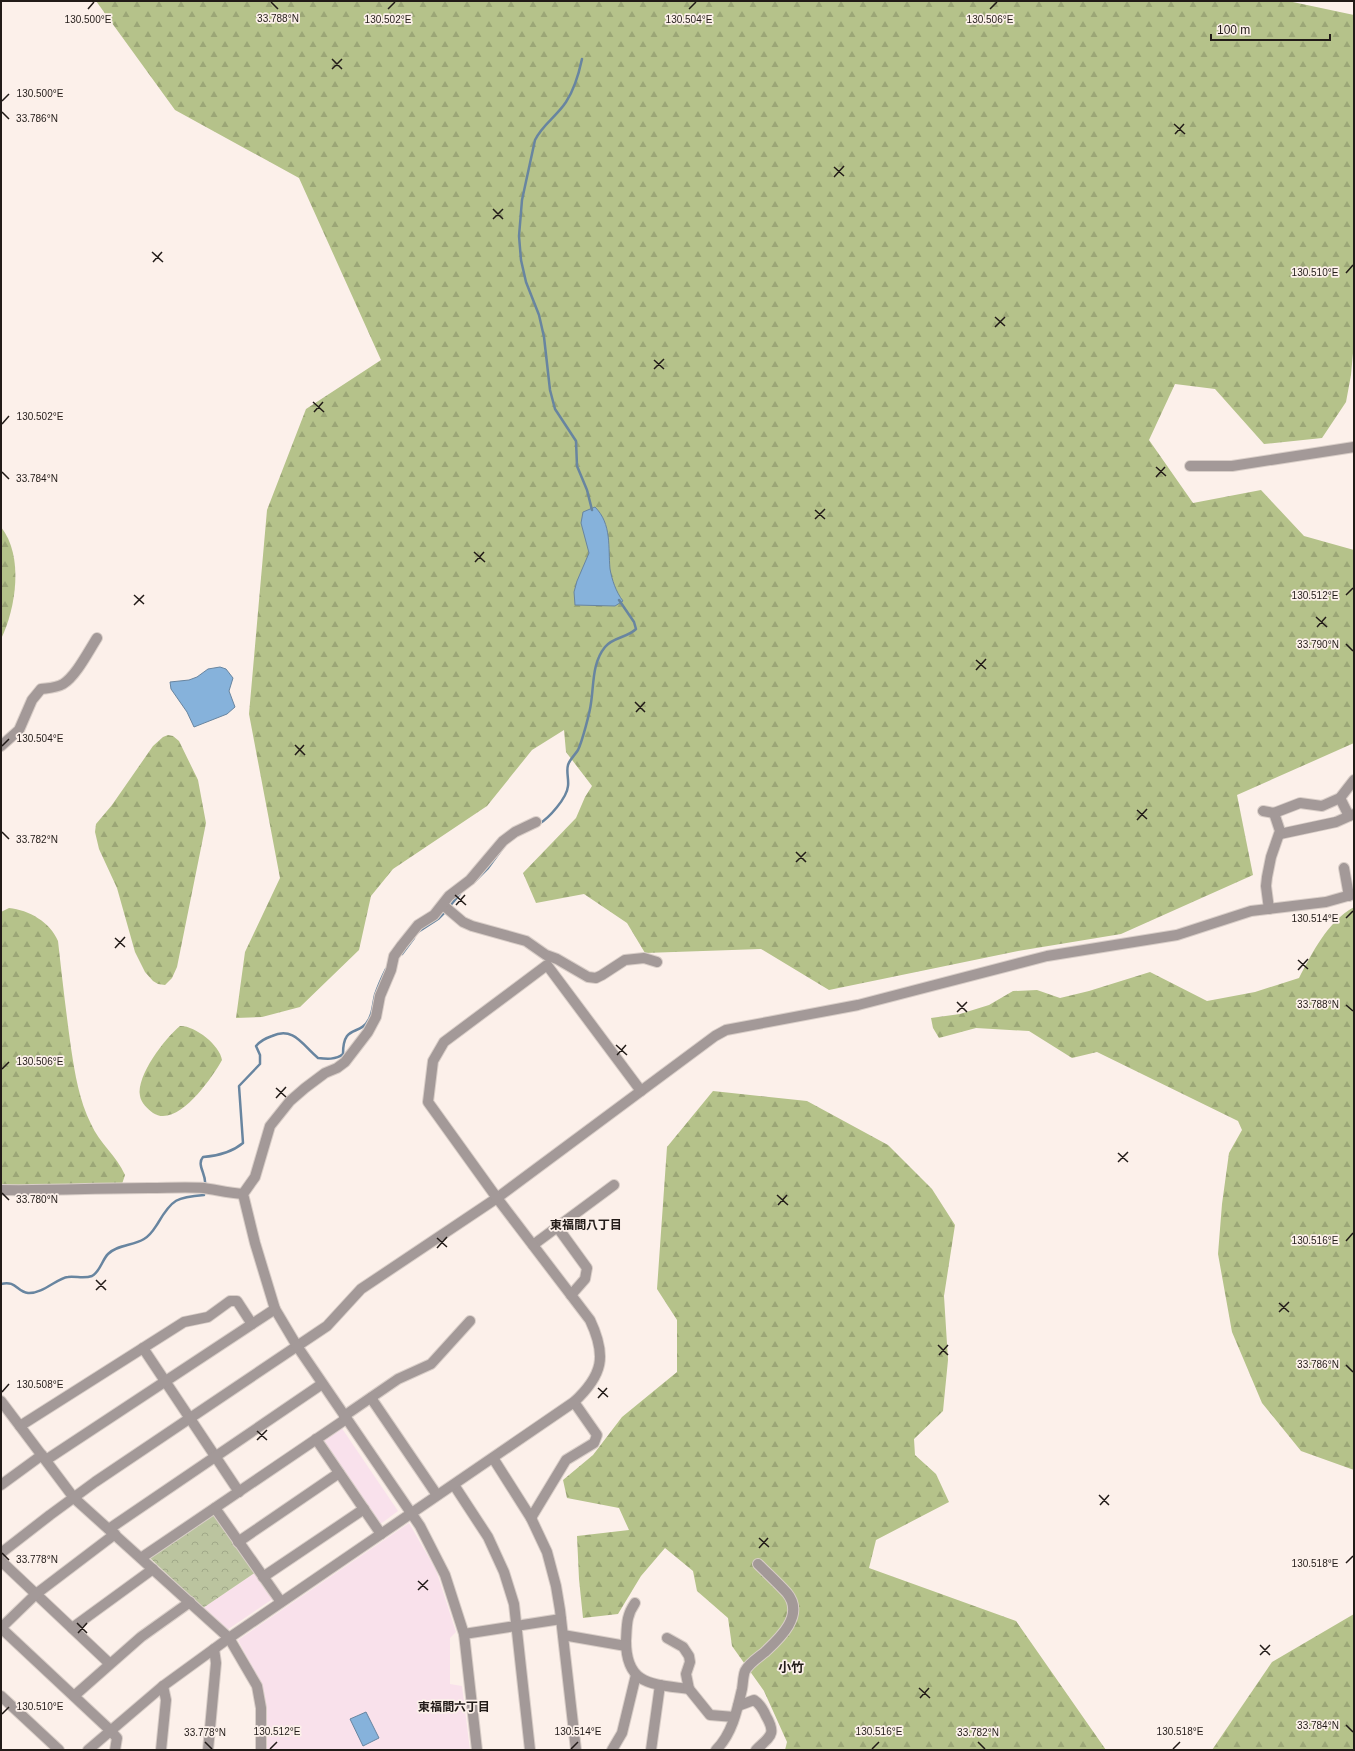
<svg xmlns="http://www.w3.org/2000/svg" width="1355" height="1751" viewBox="0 0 1355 1751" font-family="Helvetica,'Noto Sans JP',sans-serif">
  <defs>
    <pattern id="forest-firs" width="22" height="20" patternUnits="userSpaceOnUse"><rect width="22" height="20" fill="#b5c28a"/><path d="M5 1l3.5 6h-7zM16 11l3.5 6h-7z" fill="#9ba676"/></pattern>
    <pattern id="park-crowns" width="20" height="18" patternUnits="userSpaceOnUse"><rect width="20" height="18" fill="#bbc49f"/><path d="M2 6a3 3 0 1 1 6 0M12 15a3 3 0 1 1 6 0" fill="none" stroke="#a0a888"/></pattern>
  </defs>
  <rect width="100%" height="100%" fill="#fcf0ea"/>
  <!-- commercial -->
  <polygon fill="#f9e1ec" points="341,1427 398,1511 379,1525 323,1440"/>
  <!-- education -->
  <g fill="#f9e1eb">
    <polygon points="409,1523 436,1570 456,1632 450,1638 450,1684 462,1686 470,1750 266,1750 266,1704 261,1685 238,1640"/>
    <polygon points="256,1572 274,1598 227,1630 203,1608"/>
  </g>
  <!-- forest -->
  <g fill="url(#forest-firs)">
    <polygon points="96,1 1288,1 1354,15 1354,342 1351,375 1346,402 1322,438 1264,444 1215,389 1175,384 1149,440 1193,503 1261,490 1304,536 1354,550 1354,743 1237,795 1253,875 1121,934 1018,951 829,990 761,949 645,953 627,923 584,894 536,903 523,873 576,818 585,797 592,786 566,752 564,730 532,750 487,806 393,869 371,896 359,950 300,1007 262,1017 236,1018 245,952 280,878 249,714 267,510 306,409 381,360 299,178 175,110"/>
    <path d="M1,527c23,29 15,81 0,112z"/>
    <polygon points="168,735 173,736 179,741 198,780 206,823 177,967 172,978 165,985 158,984 153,981 145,972 135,952 117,888 99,849 95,832 96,824 112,805 153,746 163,737"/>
    <path d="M1354,907v563l-53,-19 -39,-48 -30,-71 -14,-78 4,-50 7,-51 13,-23 -4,-9 -141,-69 -25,6 -43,-27 -53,-3 -37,10 -6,-10 -2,-10 29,-4 29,-9 24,-14 24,-1 23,8 29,-7 61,-19 57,29 48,-9 44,-14c14,-26 28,-56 55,-71z"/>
    <path d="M9,908c20,2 41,14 49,33 4,36 8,71 13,107 4,26 8,52 20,76 8,19 26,32 34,51l-4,12 -120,5v-280z"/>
    <path d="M180,1026c14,-1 40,19 42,34 -10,18 -45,69 -69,53 -5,-4 -12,-10 -13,-17 -4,-20 25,-58 40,-70z"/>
    <polygon points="713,1091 807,1101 888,1145 932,1189 955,1225 944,1296 948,1360 943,1411 914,1439 915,1455 936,1474 949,1502 876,1540 869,1568 1016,1621 1106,1750 785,1750 787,1742 764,1691 732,1646 728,1618 697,1591 693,1571 665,1548 641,1576 618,1614 583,1618 579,1579 577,1536 629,1530 619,1508 567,1498 563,1480 593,1455 622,1417 677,1372 677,1320 657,1289 667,1147"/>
    <polygon points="1354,1614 1354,1750 1212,1750 1272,1662"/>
  </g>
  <!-- park -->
  <polygon fill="url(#park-crowns)" points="213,1515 217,1516 256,1572 203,1608 151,1559 151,1555"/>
  <!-- water -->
  <g fill="#86b2db" stroke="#6885a0">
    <path d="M595,507c17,17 13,40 15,62 2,11 6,23 13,32l-8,5 -40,-1 -1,-13 3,-11 12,-28 -8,-30 2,-11z"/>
    <polygon points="220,667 226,669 233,678 229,691 235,707 227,714 194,727 187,712 171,689 170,682 189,680 197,677 208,669"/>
    <polygon points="366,1712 379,1738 363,1746 350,1719"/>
  </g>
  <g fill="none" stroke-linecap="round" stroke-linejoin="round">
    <!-- stream -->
    <g stroke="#6885a0" stroke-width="2.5">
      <path d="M582,59c-3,14 -8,31 -16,43 -9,14 -24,23 -31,38l-13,60 -3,36 2,24 5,22 13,33 5,22 6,53 5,19 21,32 1,25 10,24 5,20"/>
      <path d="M539,824c10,-6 28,-26 29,-38 1,-7 -2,-14 0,-21 2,-6 7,-10 10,-15 4,-8 12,-38 13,-47 3,-19 1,-40 14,-56 8,-10 22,-9 31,-18l-2,-7 -15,-22"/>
      <polyline points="474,882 488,868 502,849"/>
      <polyline points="449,907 460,894"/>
      <polyline points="418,932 438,919 446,911"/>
      <polyline points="402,954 414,938"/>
      <path d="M205,1185c2,-10 -9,-20 -2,-28 15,-1 28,-4 40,-14l-4,-57 21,-22v-9l-4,-9c5,-6 10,-8 16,-10 22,-10 31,10 46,22 8,1 18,2 25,-4 0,-31 17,-17 26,-35 4,-7 4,-16 6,-24 3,-9 7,-18 11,-26"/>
      <path d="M1,1284c15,-4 16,8 27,9 15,1 29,-15 40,-16 8,-1 16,2 24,-1 8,-4 10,-16 16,-22 10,-10 25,-8 36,-15 7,-4 10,-10 14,-16 14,-24 19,-26 46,-28v-5"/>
    </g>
    <!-- minor casing -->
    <g stroke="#d9cec8" stroke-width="12">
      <g id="minor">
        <polyline points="1190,466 1232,466 1354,447"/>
        <path d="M1,746l18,-16 13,-30 9,-11c7,-1 15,-1 22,-5 13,-8 25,-32 34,-46"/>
        <polyline points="1340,798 1349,816"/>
        <polyline points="1263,811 1274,813 1300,803 1322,806 1340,798 1354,780"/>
        <polyline points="1280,834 1336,822 1354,814"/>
        <polyline points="1344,868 1349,896"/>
        <polyline points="443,905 463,922 472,926 526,941 546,955 557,959 588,977 596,978 602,975 625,960 644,958 657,962"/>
        <polyline points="1269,909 1266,886 1267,877 1271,857 1280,831 1274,813"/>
        <path d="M1,1190c49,1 98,-2 148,-2 18,0 37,-1 55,0 13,2 26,5 39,6"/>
        <polyline points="558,1228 587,1268 585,1279 571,1295"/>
        <polyline points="533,1245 614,1185"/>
        <polyline points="143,1348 239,1492"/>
        <polyline points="371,1398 437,1495"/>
        <polyline points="1,1401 74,1498 229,1638 257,1686 261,1708 261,1750"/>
        <polyline points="344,1416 398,1379 431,1364 470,1321"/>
        <polyline points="20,1426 184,1322 208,1317 230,1301 237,1301 252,1324"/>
        <polyline points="316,1439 381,1534"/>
        <polyline points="493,1458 531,1518 547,1552 556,1586 560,1610 576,1750"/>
        <polyline points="46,1460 275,1309"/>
        <polyline points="1,1485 42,1455"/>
        <polyline points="454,1485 488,1537 504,1572 514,1604 530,1750"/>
        <polyline points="215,1508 281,1602"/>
        <polyline points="531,1518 566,1460 594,1443 597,1435 574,1402"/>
        <polyline points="109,1529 322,1384"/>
        <polyline points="238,1542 339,1473"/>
        <polyline points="1,1553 50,1515 95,1482 327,1326 361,1289 497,1198 715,1036 726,1030 858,1005 1047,956 1177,935 1251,911 1326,902 1354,894"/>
        <polyline points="141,1558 346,1419"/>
        <polyline points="1,1561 109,1663"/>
        <polyline points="263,1577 364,1509"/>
        <path d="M635,1603c-9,13 -8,22 -9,38 0,45 27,43 63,48l21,26 24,2"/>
        <polyline points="1,1628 110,1730 117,1738 115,1750"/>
        <polyline points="1,1628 36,1594 115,1534"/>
        <polyline points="72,1628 153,1569"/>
        <polyline points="464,1634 561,1619"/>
        <polyline points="563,1635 626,1646"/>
        <polyline points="667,1638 683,1647 689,1656 690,1662 686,1674 689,1689"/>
        <polyline points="1,1696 59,1750"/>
        <polyline points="74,1696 141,1637 190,1602"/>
        <path d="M738,1706l16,-6c6,4 9,9 12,16 11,19 4,20 -10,34"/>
        <path d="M88,1750l75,-64 66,-48 345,-236c29,-27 33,-46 16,-82l-93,-122 -69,-96 5,-41 11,-19 103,-77 94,126"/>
        <polyline points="161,1750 166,1700 163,1686"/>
        <polyline points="208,1750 216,1663 214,1649"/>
        <polyline points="477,1750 464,1634 445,1575 420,1526 297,1346 275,1309 255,1243 243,1194 255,1177 270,1126 290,1101 305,1088 325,1073 337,1068 345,1062 368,1032 376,1017 380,996 391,970 394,956 402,945 418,925 434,915 449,896 470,880 503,841 515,832 536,822"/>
        <polyline points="612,1750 622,1733 636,1675"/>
        <polyline points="651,1750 660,1685"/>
        <path d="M716,1750c16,-16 21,-39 26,-61 1,-5 1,-13 3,-18 4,-8 14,-14 20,-19 15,-14 40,-37 22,-59 -9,-10 -19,-19 -29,-29"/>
      </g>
    </g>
    <!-- minor -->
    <use href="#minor" stroke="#a39998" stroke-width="10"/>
  </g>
  <!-- ticks -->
  <path fill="none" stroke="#221b18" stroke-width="1.5" d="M271,2l7,7M88,9l6,-7M388,9l7,-7M689,9l7,-7M990,9l7,-7M332,59l10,10M332,69l10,-10M2,101l7,-7M2,112l7,7M1174,124l11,10M1175,134l9,-10M834,167l10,9M834,177l10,-11M493,209l10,10M493,219l10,-10M152,252l11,10M153,262l9,-10M1346,273l7,-8M995,317l10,9M995,327l10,-10M654,360l10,9M654,369l10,-10M313,402l11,10M314,412l9,-10M2,424l7,-8M1156,467l10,9M2,472l7,7M1156,477l9,-10M815,510l10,9M815,519l10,-10M474,552l11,10M475,562l9,-10M134,595l10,9M1346,595l7,-7M134,605l10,-10M1316,617l11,10M1317,627l9,-10M1346,644l7,7M976,660l10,9M976,670l10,-11M635,702l10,10M636,712l9,-10M295,745l10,10M2,746l7,-7M295,755l9,-10M1137,810l10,9M1137,820l10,-11M2,832l7,7M796,852l10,10M796,862l10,-10M455,895l11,10M456,905l9,-10M1346,918l7,-7M115,938l10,9M115,948l10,-11M1298,960l10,9M1298,970l10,-11M957,1002l10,10M1346,1005l7,6M957,1012l10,-10M616,1045l11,10M617,1055l9,-10M2,1069l7,-7M276,1088l10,9M276,1098l10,-11M1118,1153l10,9M1118,1162l10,-10M2,1193l7,7M777,1195l11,10M778,1205l9,-10M437,1238l10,9M1346,1241l7,-8M437,1248l10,-11M96,1280l10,10M96,1290l10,-10M1279,1303l10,9M1279,1312l10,-10M938,1345l10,10M939,1355l9,-10M1346,1365l7,7M598,1388l10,9M2,1392l7,-8M598,1398l9,-10M257,1431l10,9M257,1440l10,-10M1099,1495l10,10M1100,1505l9,-10M759,1538l10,9M759,1548l9,-10M2,1553l7,7M1346,1563l7,-7M418,1581l10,9M418,1590l10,-10M77,1623l10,10M78,1633l9,-10M1260,1645l10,10M1260,1655l10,-10M919,1688l11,10M920,1698l9,-10M2,1714l7,-7M1346,1725l7,7M205,1742l7,7M978,1742l7,7M270,1749l7,-7M571,1749l7,-7M872,1749l7,-7M1173,1749l7,-7"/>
  <g text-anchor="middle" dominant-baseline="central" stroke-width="3.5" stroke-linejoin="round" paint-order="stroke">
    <!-- neighbourhood labels -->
    <g font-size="12" font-weight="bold" fill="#221b18" stroke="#fcf0ea">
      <text x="586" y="1225">東福間八丁目</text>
      <text x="454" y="1707">東福間六丁目</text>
    </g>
    <!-- quarter labels -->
    <g font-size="13" font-weight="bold" fill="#221b18" stroke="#fcf0ea">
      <text x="791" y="1667">小竹</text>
    </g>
  </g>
  <g font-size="10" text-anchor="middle" fill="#221b18" stroke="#fcf0ea" stroke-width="3.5" stroke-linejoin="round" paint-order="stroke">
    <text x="278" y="22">33.788°N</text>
    <text x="88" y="23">130.500°E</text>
    <text x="388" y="23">130.502°E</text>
    <text x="689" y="23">130.504°E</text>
    <text x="990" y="23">130.506°E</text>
    <text x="40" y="97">130.500°E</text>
    <text x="37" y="122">33.786°N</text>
    <text x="1315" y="276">130.510°E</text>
    <text x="40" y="420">130.502°E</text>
    <text x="37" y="482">33.784°N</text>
    <text x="1315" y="599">130.512°E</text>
    <text x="1318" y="648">33.790°N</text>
    <text x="40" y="742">130.504°E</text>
    <text x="37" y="843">33.782°N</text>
    <text x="1315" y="922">130.514°E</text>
    <text x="1318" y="1008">33.788°N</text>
    <text x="40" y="1065">130.506°E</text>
    <text x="37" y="1203">33.780°N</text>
    <text x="1315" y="1244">130.516°E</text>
    <text x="1318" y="1368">33.786°N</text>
    <text x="40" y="1388">130.508°E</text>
    <text x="37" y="1563">33.778°N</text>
    <text x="1315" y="1567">130.518°E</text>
    <text x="40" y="1710">130.510°E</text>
    <text x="1318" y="1729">33.784°N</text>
    <text x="277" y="1735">130.512°E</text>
    <text x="578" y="1735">130.514°E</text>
    <text x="879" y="1735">130.516°E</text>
    <text x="1180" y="1735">130.518°E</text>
    <text x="205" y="1736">33.778°N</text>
    <text x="978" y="1736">33.782°N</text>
  </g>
  <!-- border -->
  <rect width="1355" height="1751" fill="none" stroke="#221b18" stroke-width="4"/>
  <!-- scale -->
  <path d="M1211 34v6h119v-6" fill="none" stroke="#221b18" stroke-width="2"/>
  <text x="1217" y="34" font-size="12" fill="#221b18" stroke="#fcf0ea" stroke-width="3" paint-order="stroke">100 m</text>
</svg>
